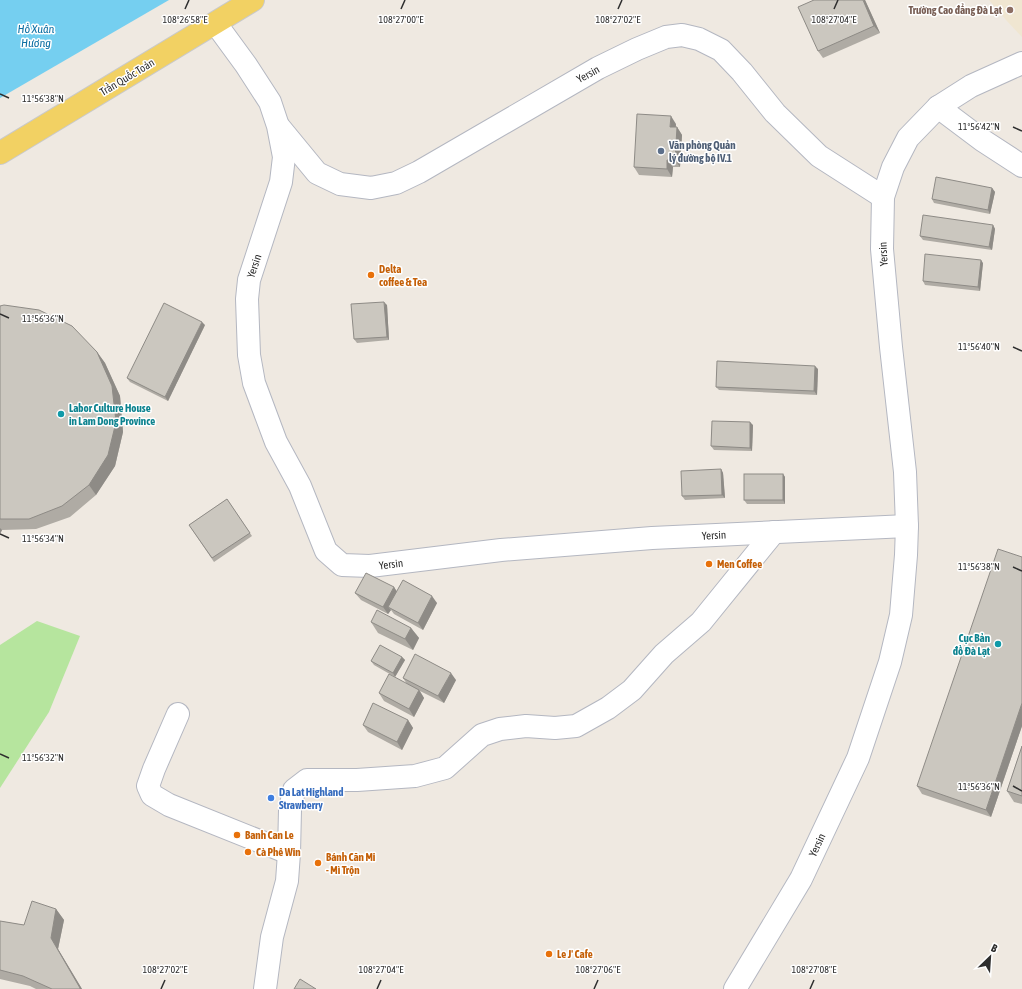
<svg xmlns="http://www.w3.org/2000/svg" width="1022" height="989" viewBox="0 0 1022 989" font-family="'Asap Condensed',sans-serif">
  <rect width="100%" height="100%" fill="#efe9e1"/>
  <!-- education -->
  <polygon fill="#f0e6d1" points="989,0 1022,0 1022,37 1006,20"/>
  <!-- grass -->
  <polygon fill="#b6e59e" points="37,621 80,636 49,712 0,788 0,645"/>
  <!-- water -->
  <polygon fill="#75cff0" points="0,0 169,0 0,98"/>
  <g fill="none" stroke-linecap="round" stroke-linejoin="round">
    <!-- minor casing -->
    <g stroke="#b4b7c1" stroke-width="24">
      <g id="minor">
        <polyline points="216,24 246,65 270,102 278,126 284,157 281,182 249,280 247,299 249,355 254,383 276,442 300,486 326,551 342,565 370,566 501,550 652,538 907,526"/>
        <polyline points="938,107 982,140 1022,166"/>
        <polyline points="280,128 317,173 340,184 371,188 396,183 419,172 598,68 637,49 666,37 682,35 699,39 721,50 742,72 775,113 819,156 883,197"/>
        <polyline points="178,714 154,769 148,786 152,795 169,805 289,853"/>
        <polyline points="265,989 272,937 287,881 289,853 290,810 294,790 307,780 357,780 415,776 445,768 482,735 500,729 526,726 555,728 576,726 608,708 632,690 664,654 701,622 774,532"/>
        <polyline points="735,989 801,879 858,758 890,662 901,615 906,555 907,526 905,472 891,347 882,249 883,197 893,167 908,138 938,107 971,86 1022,63"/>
      </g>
    </g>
    <!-- major casing -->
    <g stroke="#c9c9c9" stroke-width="24">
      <polyline id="major" points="0,153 253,0"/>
    </g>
    <!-- minor -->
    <use href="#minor" stroke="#fff" stroke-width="22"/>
    <!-- major -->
    <use href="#major" stroke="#f2d163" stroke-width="22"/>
  </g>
  <!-- wall -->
  <g fill="#afaba4">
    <polygon points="865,0 880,33 823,58 818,51"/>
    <polygon points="676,124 676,127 677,127 682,135 680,167 673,167 672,177 639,175 634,167"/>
    <polygon points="992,188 995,192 990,214 934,203 932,199"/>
    <polygon points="993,225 995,229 992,250 923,240 920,236"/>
    <polygon points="983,263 980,291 925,285 923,281"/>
    <polygon points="387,305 389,340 357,343 354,339"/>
    <polygon points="0,306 97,352 105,363 120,396 123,432 115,466 96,495 70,517 36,529 2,530 0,534"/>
    <polygon points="205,325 168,401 130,382 127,378"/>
    <polygon points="818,369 817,395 719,390 716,387"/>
    <polygon points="753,425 752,451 714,450 711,446"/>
    <polygon points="721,469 723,473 725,498 685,500 682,496"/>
    <polygon points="783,474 785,477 785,504 747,504 744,500"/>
    <polygon points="227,499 252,536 214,562 189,525"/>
    <polygon points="1022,557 1022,726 991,817 922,794 917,786"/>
    <polygon points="394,587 397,592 437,603 423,630 394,614 391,610 388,614 361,600 355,593"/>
    <polygon points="371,622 411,628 419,638 413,650 378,633"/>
    <polygon points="402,657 405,660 395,677 374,665 371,661"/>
    <polygon points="403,678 456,680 444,703 420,691 424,698 414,717 384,701 379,693 407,684"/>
    <polygon points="408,720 413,728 402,750 368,732 363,725"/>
    <polygon points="1022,746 1022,804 1014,802 1007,791"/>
    <polygon points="56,909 64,920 58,949 82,989 36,989 30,986 0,979 0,921 24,925"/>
  </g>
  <!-- shaded-wall -->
  <g fill="#8e8b86">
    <polygon points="863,0 865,0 880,33 874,26"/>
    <polygon points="671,116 676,124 675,134 670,127"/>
    <polygon points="677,127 682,135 680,167 675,160"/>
    <polygon points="667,160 673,167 672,177 667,169"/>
    <polygon points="992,188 995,192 990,214 988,210"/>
    <polygon points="993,225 995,229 992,250 989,247"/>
    <polygon points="981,260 983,263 980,291 978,287"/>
    <polygon points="384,302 387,305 389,340 387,337"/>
    <polygon points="202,322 205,325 168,401 165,397"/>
    <polygon points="97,352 105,363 120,396 123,432 115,466 96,495 89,485"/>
    <polygon points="815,366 818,369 817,395 814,391"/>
    <polygon points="750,422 753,425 752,451 750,448"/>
    <polygon points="721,469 723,473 725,498 722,495"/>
    <polygon points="783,474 785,477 785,504 783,500"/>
    <polygon points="0,528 2,530 0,534"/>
    <polygon points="394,587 399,595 388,607 391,610 388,614 383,607"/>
    <polygon points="432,596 437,603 423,630 418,623"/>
    <polygon points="411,628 419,638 413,650 405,639"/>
    <polygon points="402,657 405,660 395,677 393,673"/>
    <polygon points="451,673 456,680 444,703 438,696"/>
    <polygon points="419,690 424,698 414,717 409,709"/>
    <polygon points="1022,703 1022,726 991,817 986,810"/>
    <polygon points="408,720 413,728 402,750 397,742"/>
    <polygon points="56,909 64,920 58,949 82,989 80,989 51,938"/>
  </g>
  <!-- building -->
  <g fill="#cbc7bf" stroke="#8e8b86">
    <polygon points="814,0 863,0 874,26 818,51 798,7"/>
    <polygon points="637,114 671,116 670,127 677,127 675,160 667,160 667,169 634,167"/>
    <polygon points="936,177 992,188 988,210 932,199"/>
    <polygon points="923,215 993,225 989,247 920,236"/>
    <polygon points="925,254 981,260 978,287 923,281"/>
    <polygon points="384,302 387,337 354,339 351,304"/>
    <polygon points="164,303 202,322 165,397 127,378"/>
    <polygon points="4,305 39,310 72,326 97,352 112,386 116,422 108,455 89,485 62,506 29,519 0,519 0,306"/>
    <polygon points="717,361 815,366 814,391 716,387"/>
    <polygon points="712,421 750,422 750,448 711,446"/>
    <polygon points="721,469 722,495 682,496 681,471"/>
    <rect x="744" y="474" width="39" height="26"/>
    <polygon points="227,499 250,533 212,558 189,525"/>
    <polygon points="998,549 1022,557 1022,703 986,810 917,786"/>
    <polygon points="366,573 394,587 383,607 355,593"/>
    <polygon points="403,580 432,596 418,623 388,607"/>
    <polygon points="377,610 411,628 405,639 371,622"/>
    <polygon points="380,645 402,657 393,673 371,661"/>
    <polygon points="415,654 451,673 438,696 403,678"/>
    <polygon points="389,674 419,690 409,709 379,693"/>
    <polygon points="373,703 408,720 397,742 363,725"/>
    <polygon points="1022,746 1022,796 1007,791"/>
    <polygon points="32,901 56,909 51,938 80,988 80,989 52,989 23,976 0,970 0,921 24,925"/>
    <polygon points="300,979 316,989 294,989"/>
  </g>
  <!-- ticks -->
  <path fill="none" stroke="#2e2e2e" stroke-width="1.5" d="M185,9l4,-9M401,9l4,-9M618,9l4,-9M834,9l4,-9M0,94l9,4M1013,127l9,4M0,314l9,4M1013,347l9,4M0,534l9,4M1013,567l9,4M0,754l9,4M1013,786l9,5M161,989l4,-9M377,989l4,-9M594,989l4,-9M810,989l4,-9"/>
  <!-- markers -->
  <circle fill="#8d6e63" stroke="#fff" stroke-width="1.5" cx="1010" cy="10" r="4"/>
  <circle fill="#5c6f8a" stroke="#fff" stroke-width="1.5" cx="661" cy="151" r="4"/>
  <g fill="#e8710a" stroke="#fff" stroke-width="1.5">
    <circle cx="371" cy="275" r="4"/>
    <circle cx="709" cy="564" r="4"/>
    <circle cx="237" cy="835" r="4"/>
    <circle cx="248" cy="852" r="4"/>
    <circle cx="318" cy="863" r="4"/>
    <circle cx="549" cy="954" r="4"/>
  </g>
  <g fill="#0f9aa8" stroke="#fff" stroke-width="1.5">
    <circle cx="61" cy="414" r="4"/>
    <circle cx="998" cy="644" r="4"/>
  </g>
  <circle fill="#3f7fe0" stroke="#fff" stroke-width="1.5" cx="271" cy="798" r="4"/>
  <g text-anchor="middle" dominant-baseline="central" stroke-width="3" stroke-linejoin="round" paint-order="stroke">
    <!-- education labels -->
    <g font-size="11" font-weight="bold" fill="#785e54" stroke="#fff" text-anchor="end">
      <text x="1002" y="10">Trường Cao đẳng Đà Lạt</text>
    </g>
    <!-- street labels -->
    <g font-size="11" fill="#2e2e2e" stroke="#fff">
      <text transform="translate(588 74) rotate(-29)">Yersin</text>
      <text transform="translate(127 77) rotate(-31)">Trần Quốc Toản</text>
      <text transform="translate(883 254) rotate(-93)">Yersin</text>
      <text transform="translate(254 266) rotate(-72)">Yersin</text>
      <text transform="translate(714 535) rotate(-3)">Yersin</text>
      <text transform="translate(391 564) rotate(-7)">Yersin</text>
      <text transform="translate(817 845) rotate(-65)">Yersin</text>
    </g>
    <!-- service labels -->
    <g font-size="11" font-weight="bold" fill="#4e5e75" stroke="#fff" text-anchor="start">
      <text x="669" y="145">Văn phòng Quản<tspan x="669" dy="13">lý đường bộ IV.1</tspan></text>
    </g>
    <!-- food labels -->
    <g font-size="11" font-weight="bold" fill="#c56008" stroke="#fff" text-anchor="start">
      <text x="379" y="269">Delta<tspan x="379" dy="13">coffee &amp; Tea</tspan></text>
      <text x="717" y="564">Men Coffee</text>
      <text x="245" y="835">Banh Can Le</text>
      <text x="256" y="852">Cà Phê Win</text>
      <text x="326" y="857">Bánh Căn Mi<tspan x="326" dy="13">- Mì Trộn</tspan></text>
      <text x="557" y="954">Le J' Cafe</text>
    </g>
    <!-- culture labels -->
    <g font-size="11" font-weight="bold" fill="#0d838f" stroke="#fff" text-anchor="start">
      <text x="69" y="408">Labor Culture House<tspan x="69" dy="13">in Lam Dong Province</tspan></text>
      <text x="990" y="638" text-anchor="end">Cục Bản<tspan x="990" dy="13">đồ Đà Lạt</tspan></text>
    </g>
    <!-- shop labels -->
    <g font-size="11" font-weight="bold" fill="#366cbe" stroke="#fff" text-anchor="start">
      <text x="279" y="792">Da Lat Highland<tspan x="279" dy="13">Strawberry</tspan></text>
    </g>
    <!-- water labels -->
    <g font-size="12" font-style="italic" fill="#0d6fa3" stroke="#fff">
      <text x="36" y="29">Hồ Xuân<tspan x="36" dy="14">Hương</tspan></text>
    </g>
  </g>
  <g font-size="10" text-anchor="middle" fill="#2e2e2e" stroke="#fff" stroke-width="3" stroke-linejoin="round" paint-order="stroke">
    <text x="185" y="23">108°26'58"E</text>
    <text x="401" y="23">108°27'00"E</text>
    <text x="618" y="23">108°27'02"E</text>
    <text x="834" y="23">108°27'04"E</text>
    <text x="43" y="102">11°56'38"N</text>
    <text x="979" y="130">11°56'42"N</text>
    <text x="43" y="322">11°56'36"N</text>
    <text x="979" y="350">11°56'40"N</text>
    <text x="43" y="542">11°56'34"N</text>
    <text x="979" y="570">11°56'38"N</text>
    <text x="43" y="761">11°56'32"N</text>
    <text x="979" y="790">11°56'36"N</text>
    <text x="165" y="973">108°27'02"E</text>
    <text x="381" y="973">108°27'04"E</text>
    <text x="598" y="973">108°27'06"E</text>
    <text x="814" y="973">108°27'08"E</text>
  </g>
  <!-- north arrow -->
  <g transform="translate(990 957) rotate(25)" stroke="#ffffff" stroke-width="3" paint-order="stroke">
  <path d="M0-3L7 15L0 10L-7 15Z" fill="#2e2e2e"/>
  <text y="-6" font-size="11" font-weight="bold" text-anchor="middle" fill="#2e2e2e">B</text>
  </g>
</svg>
